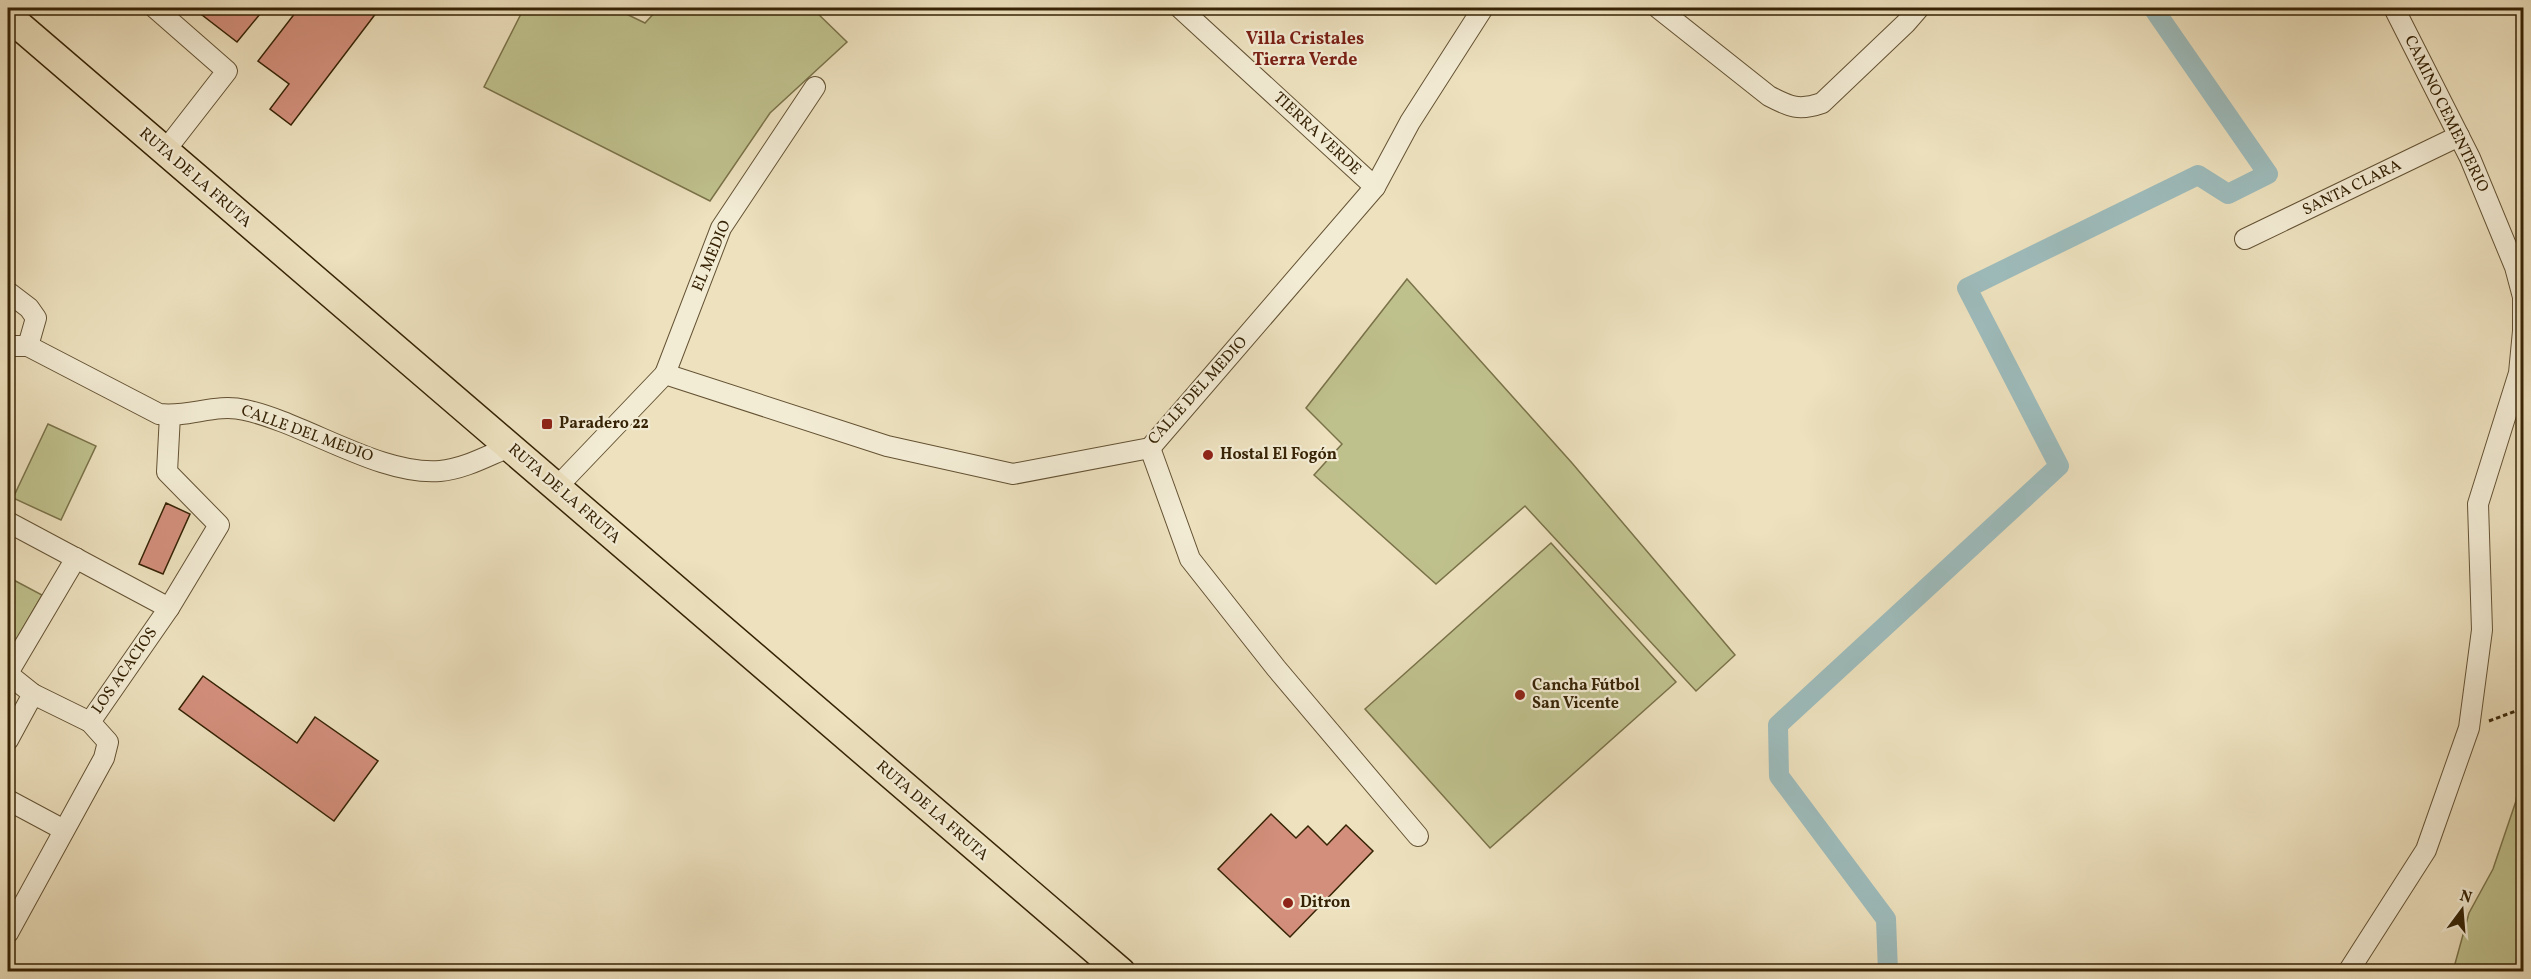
<svg xmlns="http://www.w3.org/2000/svg" width="2531" height="979" viewBox="0 0 2531 979" font-family="Vollkorn,serif">
  <rect width="100%" height="100%" fill="#ede1be"/>
  <filter id="stains"><feTurbulence type="fractalNoise" baseFrequency=".00333" numOctaves="4"/><feColorMatrix values="0 0 0 0 .2 0 0 0 0 .09 0 0 0 0 .02 0 0 0 .5 -.17"/></filter>
  <radialGradient id="worn" r=".72"><stop offset=".6" stop-color="#630" stop-opacity="0"/><stop offset="1" stop-color="#630" stop-opacity=".3"/></radialGradient>
  <!-- green -->
  <g fill="#bfc18d" stroke="#7a7249" stroke-width="1.5">
    <polygon points="524,8 614,8 645,23 659,8 812,8 847,42 770,113 710,201 484,87"/>
    <polygon points="1407,279 1572,463 1735,655 1696,691 1525,506 1436,584 1314,475 1342,444 1306,408"/>
    <polygon points="48,424 96,446 61,520 13,498"/>
    <polygon points="1551,543 1676,682 1490,848 1365,709"/>
    <polygon points="8,577 42,595 8,654"/>
    <polygon points="2523,760 2523,971 2453,971 2469,913 2493,869 2516,801"/>
  </g>
  <g fill="none" stroke-linecap="round" stroke-linejoin="round">
    <!-- canal -->
    <polyline stroke="#9dbbbb" stroke-width="20" points="1888,972 1886,919 1779,776 1778,725 2059,466 1967,288 2198,175 2228,194 2268,174 2153,8"/>
  </g>
  <!-- building -->
  <g fill="#d38f7c" stroke="#362305" stroke-width="1.5">
    <polygon points="193,8 265,8 237,42"/>
    <polygon points="299,8 380,8 291,125 270,109 289,84 258,61"/>
    <polygon points="166,503 190,514 163,574 139,564"/>
    <polygon points="203,676 297,743 315,717 378,761 334,821 179,709"/>
    <polygon points="1271,814 1296,838 1308,826 1327,845 1346,825 1373,851 1290,937 1218,869"/>
  </g>
  <g fill="none" stroke-linecap="round" stroke-linejoin="round">
    <!-- minor casing -->
    <g stroke="#645233" stroke-width="22">
      <g id="minor">
        <polyline points="155,8 227,71 164,152"/>
        <polyline points="1180,8 1375,187"/>
        <path d="M1658,8l111,88c21,11 30,15 53,7l84,-80 13,-15"/>
        <polyline points="2245,239 2459,136"/>
        <polyline points="8,292 29,308 36,318 28,346"/>
        <path d="M8,346h20l131,68c30,4 56,-11 86,-4 60,13 135,66 195,61 24,-2 47,-15 69,-24"/>
        <polyline points="665,374 721,228 815,87"/>
        <polyline points="1150,448 1190,559 1276,668 1418,836"/>
        <polyline points="557,487 665,374 887,446 1013,474 1150,448 1375,187 1410,122 1483,8"/>
        <polyline points="8,522 169,608"/>
        <polyline points="8,673 76,558"/>
        <polyline points="8,674 33,694 90,722 108,742 104,758 8,933"/>
        <polyline points="90,722 169,608 219,525 167,472 170,415"/>
        <polyline points="8,740 33,694"/>
        <polyline points="8,800 64,830"/>
        <polyline points="2348,972 2426,850 2469,728 2482,630 2478,504 2519,373 2523,331 2523,297 2515,267 2470,158 2394,8"/>
      </g>
    </g>
    <!-- highway casing -->
    <g stroke="#362305" stroke-width="31">
      <polyline id="highway" points="8,16 1121,972"/>
    </g>
    <!-- path -->
    <polyline stroke="#362305" stroke-width="3" stroke-dasharray="4.5 3" stroke-linecap="butt" points="2489,721 2524,708"/>
    <!-- minor -->
    <use href="#minor" stroke="#f3ecd5" stroke-width="20"/>
    <!-- highway -->
    <use href="#highway" stroke="#ede1be" stroke-width="28"/>
  </g>
  <!-- markers -->
  <g fill="#8f2418" stroke="#f3ecd5" stroke-width="2">
    <rect x="541" y="418" width="12" height="12" rx="3"/>
    <circle cx="1208" cy="455" r="6"/>
    <circle cx="1520" cy="695" r="6"/>
    <circle cx="1288" cy="903" r="6"/>
  </g>
  <g text-anchor="middle" dominant-baseline="central" stroke-width="4.5" stroke-linejoin="round" paint-order="stroke">
    <!-- street labels -->
    <g font-size="16" fill="#362305" stroke="#f3ecd5">
      <text transform="translate(2446 114) rotate(64)">CAMINO CEMENTERIO</text>
      <text transform="translate(1317 134) rotate(43)">TIERRA VERDE</text>
      <text transform="translate(195 178) rotate(41)">RUTA DE LA FRUTA</text>
      <text transform="translate(2352 188) rotate(-26)">SANTA CLARA</text>
      <text transform="translate(712 256) rotate(-67)">EL MEDIO</text>
      <text transform="translate(1198 391) rotate(-48)">CALLE DEL MEDIO</text>
      <text transform="translate(307 434) rotate(20)">CALLE DEL MEDIO</text>
      <text transform="translate(564 494) rotate(41)">RUTA DE LA FRUTA</text>
      <text transform="translate(125 671) rotate(-55)">LOS ACACIOS</text>
      <text transform="translate(932 811) rotate(41)">RUTA DE LA FRUTA</text>
    </g>
    <!-- poi labels -->
    <g font-size="16" font-weight="bold" fill="#362305" stroke="#f3ecd5" text-anchor="start">
      <text x="559" y="424">Paradero 22</text>
      <text x="1220" y="455">Hostal El Fogón</text>
      <text x="1532" y="686">Cancha Fútbol<tspan x="1532" dy="18">San Vicente</tspan></text>
      <text x="1300" y="903">Ditron</text>
    </g>
    <!-- neighbourhood labels -->
    <g font-size="18" font-weight="bold" fill="#7a1f14" stroke="#f3ecd5">
      <text x="1305" y="39">Villa Cristales<tspan x="1305" dy="21">Tierra Verde</tspan></text>
    </g>
  </g>
  <!-- margin -->
  <rect width="2531" height="979" fill="none" stroke="#ede1be" stroke-width="30"/>
  <rect x="9" y="9" width="2513" height="961" fill="none" stroke="#362305" stroke-width="3"/>
  <rect x="15" y="15" width="2501" height="949" fill="none" stroke="#362305" stroke-width="1.5"/>
  <!-- north arrow -->
  <g transform="translate(2462 910) rotate(16)" stroke="#f3ecd5" stroke-width="4.5" paint-order="stroke">
  <path d="M0-4.5L10 22L0 15L-10 22Z" fill="#362305"/>
  <text y="-9" font-size="16" font-weight="bold" text-anchor="middle" fill="#362305">N</text>
  </g>
  <rect width="100%" height="100%" filter="url(#stains)"/>
  <rect width="100%" height="100%" fill="url(#worn)"/>
</svg>
